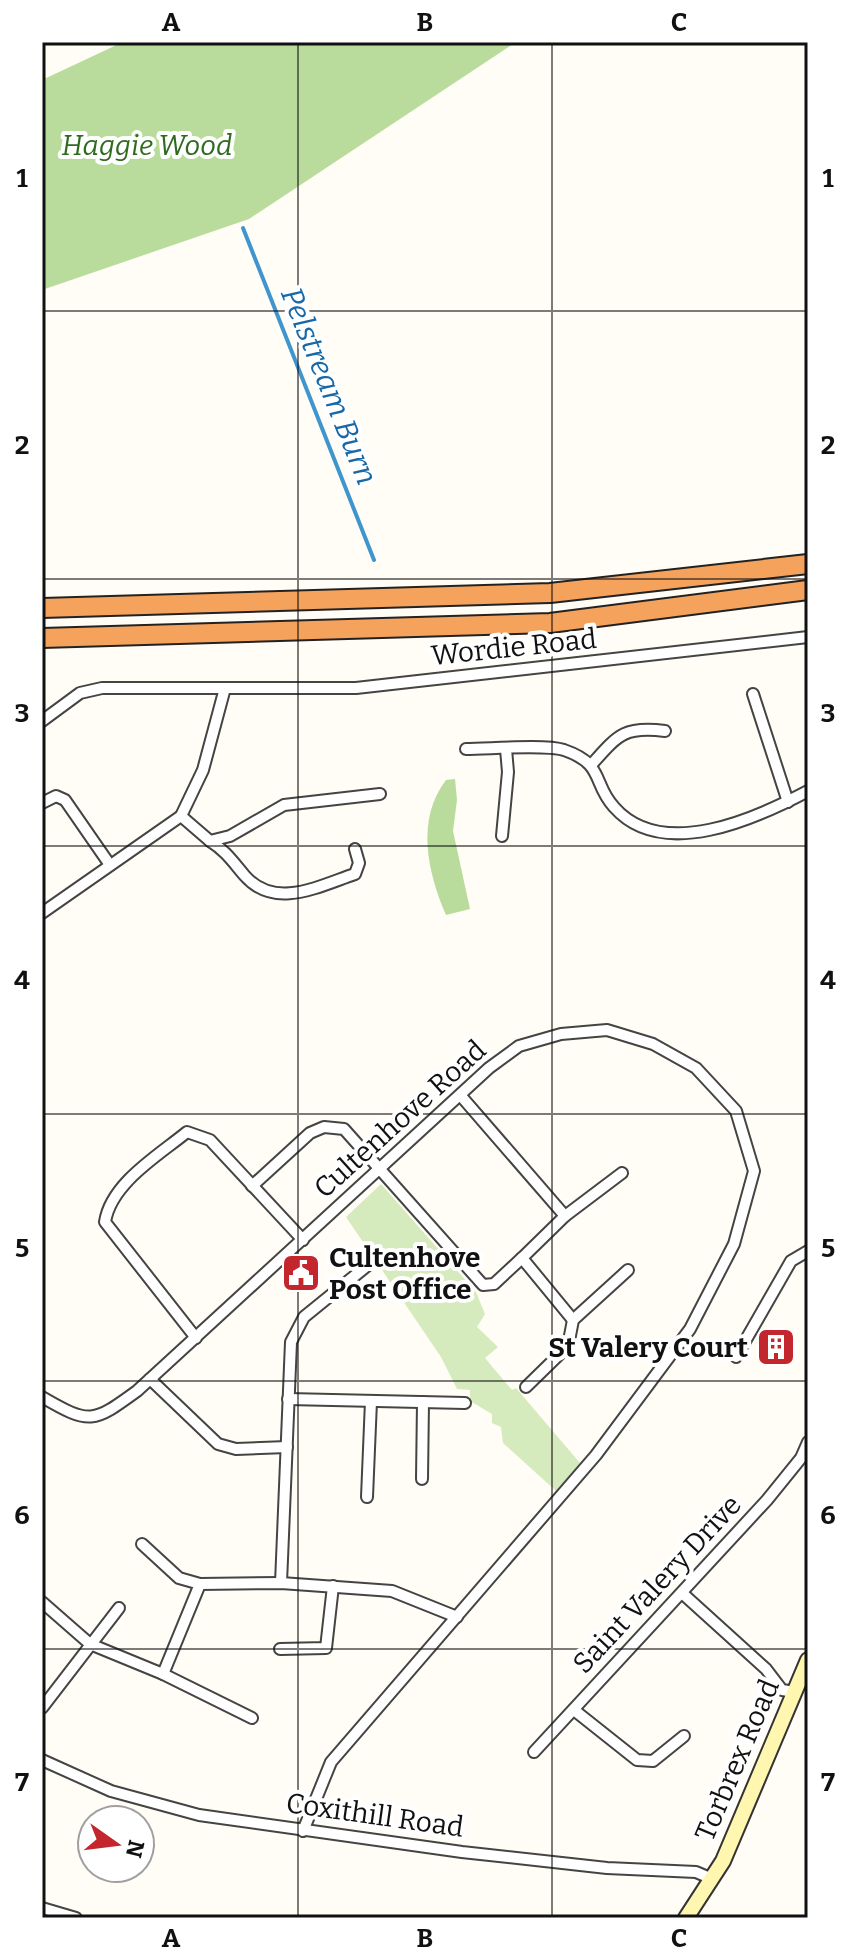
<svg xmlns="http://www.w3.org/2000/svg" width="850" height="1960" viewBox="0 0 850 1960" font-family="Bitter,serif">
  <rect width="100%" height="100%" fill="#fffdf5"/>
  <!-- green -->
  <polygon fill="#d5ebbd" points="381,1184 476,1292 485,1314 477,1327 498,1347 485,1358 512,1390 516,1388 580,1463 556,1491 503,1443 501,1427 492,1423 492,1414 470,1401 470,1390 457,1389 441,1357 346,1217"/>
  <!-- forest -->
  <g fill="#b9dc9c">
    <polygon points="123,42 516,42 249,219 42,290 42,80"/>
    <path d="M455,779l2,21 -4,31 17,78 -24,6c-19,-44 -30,-96 0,-135z"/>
  </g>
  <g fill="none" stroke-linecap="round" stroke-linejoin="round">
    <!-- stream -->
    <polyline stroke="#3f96cf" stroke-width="4" points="243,228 374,560"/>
    <!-- street casing -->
    <g stroke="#444" stroke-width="14">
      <g id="street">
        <polyline points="225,688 203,770 181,816 210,841 230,836 284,805 380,794"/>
        <polyline points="753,694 788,802"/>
        <polyline points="42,721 80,693 102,688 356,688 808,637"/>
        <path d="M466,749c23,0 79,-5 98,1 41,14 28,33 50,57 48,55 143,11 194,-16"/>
        <path d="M592,764c26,-29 32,-38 73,-33"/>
        <polyline points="42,803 56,796 65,800 110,865"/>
        <polyline points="502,836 508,772 506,749"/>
        <path d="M210,841c16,10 23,21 35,35 30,34 74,10 110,-2l4,-11 -4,-14"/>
        <polyline points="42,913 181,816"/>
        <polyline points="461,1096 565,1216"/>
        <polyline points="252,1186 310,1133 324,1127 344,1129 483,1285 494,1284 522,1258"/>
        <polyline points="573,1320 522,1258 565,1216 622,1173"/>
        <path d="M196,1338l-91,-116c6,-39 54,-67 82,-90l23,8 93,100"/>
        <polyline points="736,1357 791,1261 808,1251"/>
        <polyline points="150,1379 218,1444 236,1449 287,1447"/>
        <polyline points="526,1387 568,1346 573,1320 628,1270"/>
        <path d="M42,1397c48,28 51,26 95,-6l352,-323 30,-22 42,-12 46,-4 46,14 43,24 40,43 18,60 -20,73 -44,85 -94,126 -265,307 -28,69"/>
        <polyline points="288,1399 465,1403"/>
        <polyline points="422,1479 423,1402"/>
        <polyline points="367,1497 371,1401"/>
        <polyline points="142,1544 179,1578 200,1584 281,1583 392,1591 457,1617"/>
        <polyline points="281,1583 291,1342 304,1317 368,1265"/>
        <polyline points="682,1593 766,1669 782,1690 795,1692"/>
        <polyline points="42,1602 90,1644 163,1674 252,1718"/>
        <polyline points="280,1649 326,1648 333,1586"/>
        <polyline points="163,1674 200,1584"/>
        <polyline points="42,1708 119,1608"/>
        <polyline points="574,1710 637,1760 653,1761 684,1736"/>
        <polyline points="534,1752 767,1500 801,1458 808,1442"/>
        <polyline points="42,1760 111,1791 199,1815 462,1852 607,1868 696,1872 710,1878"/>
        <polyline points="42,1908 76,1918"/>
      </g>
    </g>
    <!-- secondary casing -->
    <g stroke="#333" stroke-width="18">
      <polyline id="secondary" points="686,1918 723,1861 808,1660"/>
    </g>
    <!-- highway casing -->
    <g stroke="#222" stroke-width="22">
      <g id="highway">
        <polyline points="42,608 550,593 808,564"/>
        <polyline points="42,638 550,623 808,590"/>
      </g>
    </g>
    <!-- street -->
    <use href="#street" stroke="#fff" stroke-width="10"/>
    <!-- secondary -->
    <use href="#secondary" stroke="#fff6b0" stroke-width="14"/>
    <!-- highway -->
    <use href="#highway" stroke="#f5a25d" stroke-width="18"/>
  </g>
  <!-- grid -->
  <path fill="none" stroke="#111" stroke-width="2" stroke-opacity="0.55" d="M298,42v1876M552,42v1876M42,311h766M42,579h766M42,846h766M42,1114h766M42,1381h766M42,1649h766"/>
  <!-- icons -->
  <defs>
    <g id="civic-square" transform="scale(2)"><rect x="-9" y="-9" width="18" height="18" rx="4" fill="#c4262e" stroke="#fff"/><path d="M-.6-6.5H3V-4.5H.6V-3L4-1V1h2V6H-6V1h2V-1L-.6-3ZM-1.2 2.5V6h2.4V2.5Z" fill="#fff"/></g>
    <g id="building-square" transform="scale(2)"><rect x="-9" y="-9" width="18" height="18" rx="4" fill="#c4262e" stroke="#fff"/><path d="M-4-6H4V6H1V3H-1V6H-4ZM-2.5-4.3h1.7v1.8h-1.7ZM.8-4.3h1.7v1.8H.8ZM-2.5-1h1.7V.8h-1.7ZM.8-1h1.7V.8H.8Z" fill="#fff"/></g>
  </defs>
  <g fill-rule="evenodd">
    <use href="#civic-square" x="301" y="1273"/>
    <use href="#building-square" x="776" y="1347"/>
  </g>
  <g text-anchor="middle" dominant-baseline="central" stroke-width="8" stroke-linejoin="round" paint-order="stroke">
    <!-- park labels -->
    <g font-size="28" font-style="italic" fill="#2f6b1f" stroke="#fff">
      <text x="147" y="145">Haggie Wood</text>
    </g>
    <!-- street labels -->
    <g font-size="28" fill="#111" stroke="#fff">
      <text transform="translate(514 647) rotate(-6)">Wordie Road</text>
      <text transform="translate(400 1119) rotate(-42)">Cultenhove Road</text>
      <text transform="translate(657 1584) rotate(-47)">Saint Valery Drive</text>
      <text transform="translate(737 1760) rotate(-67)">Torbrex Road</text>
      <text transform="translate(375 1815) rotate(8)">Coxithill Road</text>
    </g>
    <!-- poi labels -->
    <g font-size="28" font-weight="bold" fill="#111" stroke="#fff" text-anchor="start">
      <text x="329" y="1257">Cultenhove<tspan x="329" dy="32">Post Office</tspan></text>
      <text x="748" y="1347" text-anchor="end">St Valery Court</text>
    </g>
    <!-- water labels -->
    <g font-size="30" font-style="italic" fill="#1768a6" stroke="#fff">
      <text transform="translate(329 386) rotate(68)">Pelstream Burn</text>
    </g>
  </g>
  <!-- border -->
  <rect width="850" height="1960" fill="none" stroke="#ffffff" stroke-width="88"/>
  <!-- north arrow -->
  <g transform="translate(116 1844) rotate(104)"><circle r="38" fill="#ffffff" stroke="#a0a0a0" stroke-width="2"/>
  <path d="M0-6L14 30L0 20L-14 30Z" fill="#c4262e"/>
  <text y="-12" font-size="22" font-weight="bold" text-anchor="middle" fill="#111111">N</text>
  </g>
  <rect x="44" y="44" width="762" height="1872" fill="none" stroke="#111" stroke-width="3"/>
  <g font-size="26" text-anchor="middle" font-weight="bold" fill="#111">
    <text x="171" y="31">A</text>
    <text x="425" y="31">B</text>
    <text x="679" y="31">C</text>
    <text x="22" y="187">1</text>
    <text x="828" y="187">1</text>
    <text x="22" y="454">2</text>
    <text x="828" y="454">2</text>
    <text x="22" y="722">3</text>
    <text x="828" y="722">3</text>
    <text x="22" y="989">4</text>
    <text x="828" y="989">4</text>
    <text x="22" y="1257">5</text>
    <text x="828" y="1257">5</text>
    <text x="22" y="1524">6</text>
    <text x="828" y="1524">6</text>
    <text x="22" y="1791">7</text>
    <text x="828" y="1791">7</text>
    <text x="171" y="1947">A</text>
    <text x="425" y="1947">B</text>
    <text x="679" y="1947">C</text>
  </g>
</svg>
